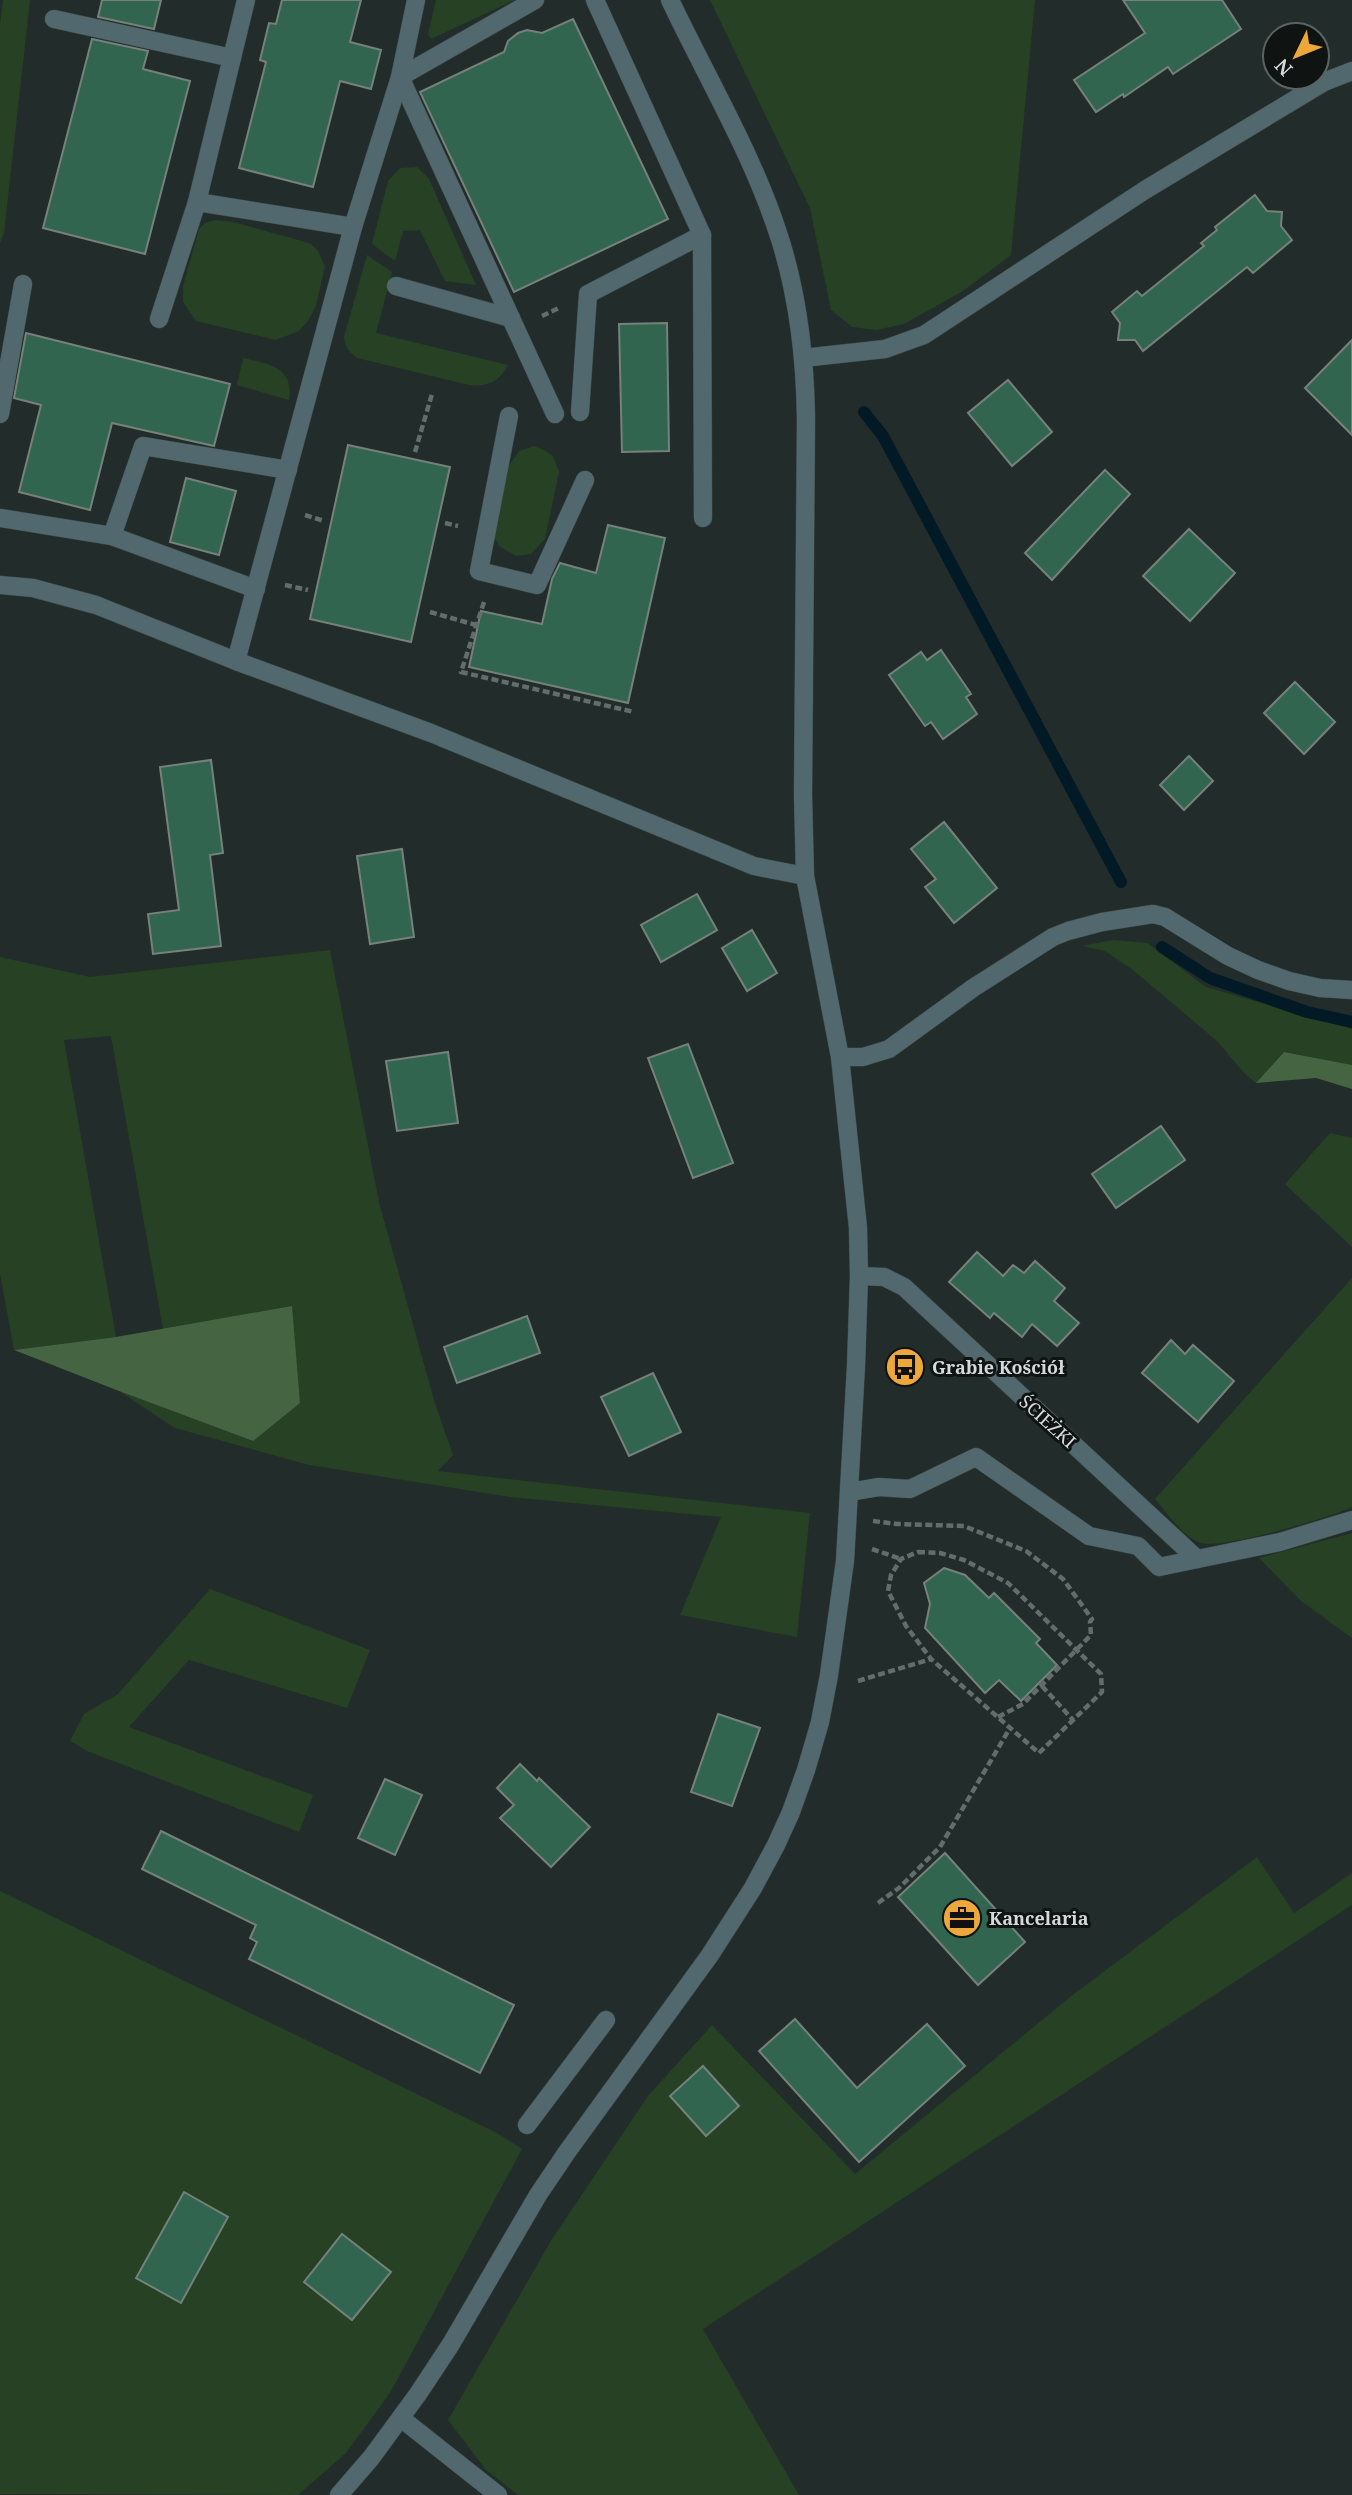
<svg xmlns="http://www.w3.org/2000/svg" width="1352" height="2495" viewBox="0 0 1352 2495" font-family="'Noto Serif',serif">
  <rect width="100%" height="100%" fill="#222d2b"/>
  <!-- green -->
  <g fill="#264123">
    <polygon points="3,0 30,0 4,233 0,243 0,25"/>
    <polygon points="436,0 515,0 431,39 428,34"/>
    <polygon points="710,0 1035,0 1011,255 963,291 904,324 876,330 852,327 831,310 810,208"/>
    <polygon points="417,167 429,179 476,285 445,281 420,230 403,231 395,261 372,244 388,181 400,168"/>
    <polygon points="215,220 233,222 302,241 311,244 318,251 325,266 316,306 308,321 299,331 276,340 196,321 183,302 183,286 199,229 205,223"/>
    <path d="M367,255l25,17 -16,61 132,32c-9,17 -20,22 -39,20l-112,-27c-8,-6 -12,-11 -13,-21z"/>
    <path d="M243,358c26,6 51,8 46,42l-52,-15z"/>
    <polygon points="534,446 546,451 553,456 559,472 545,539 531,554 516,556 499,546 493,535 508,467 519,451"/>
    <polygon points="1113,940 1147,943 1206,987 1352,1029 1352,1065 1284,1052 1256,1083 1244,1073 1217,1041 1133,970 1105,951 1082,946"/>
    <polygon points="330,950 379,1202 434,1400 453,1455 438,1471 810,1513 797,1637 680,1615 721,1517 510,1497 309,1465 175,1428 119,1391 253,1441 182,1327 163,1329 111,1036 64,1040 116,1337 14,1350 0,1274 0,957 90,977"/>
    <polygon points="1330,1133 1352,1138 1352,1247 1285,1184"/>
    <path d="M1352,1278v229c-22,11 -130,42 -151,36 -18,-6 -34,-30 -46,-44z"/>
    <polygon points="1352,1533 1352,1638 1301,1601 1259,1558"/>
    <polygon points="210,1589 370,1650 347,1708 189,1660 129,1727 313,1795 299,1832 87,1751 70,1741 84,1714 118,1694"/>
    <polygon points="1257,1857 1294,1913 1352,1873 1352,1905 703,2329 799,2495 518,2495 486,2470 448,2420 552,2239 648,2096 712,2025 855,2174 1070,1997"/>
    <polygon points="0,1891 497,2133 522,2149 390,2393 346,2453 298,2495 0,2494"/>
  </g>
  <!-- forest -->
  <g fill="#456542">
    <polygon points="1284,1052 1352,1065 1352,1089 1316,1078 1256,1083"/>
    <polygon points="292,1306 300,1403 253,1441 119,1391 14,1350 116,1337"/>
  </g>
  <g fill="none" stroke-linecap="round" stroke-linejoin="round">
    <!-- stream -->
    <g stroke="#021a26" stroke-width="12">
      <polyline points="864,412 883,436 1121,882"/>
      <polyline points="1162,947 1210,978 1307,1012 1352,1022"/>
    </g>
  </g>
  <!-- building -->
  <g fill="#326550" stroke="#76817c" stroke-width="2">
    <polygon points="102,0 161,0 154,29 98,17"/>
    <polygon points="282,0 361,0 350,42 381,50 371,89 340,81 313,187 239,168 266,62 260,60 269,23 276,24"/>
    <polygon points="1123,0 1222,0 1241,29 1173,74 1168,67 1124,97 1123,94 1096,112 1074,80 1145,33"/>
    <polygon points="573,19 668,219 514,292 420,92 504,52 508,41 518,33 527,30 542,33"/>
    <polygon points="92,39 148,51 143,69 190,81 145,254 43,228"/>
    <polygon points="1255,195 1267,211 1282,212 1281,226 1292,240 1253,273 1247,267 1143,351 1135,340 1118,340 1120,323 1112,312 1137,291 1142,296 1204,246 1201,243 1217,230 1215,227"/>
    <polygon points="667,323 669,451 622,452 619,324"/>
    <polygon points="26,333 230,384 214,446 112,423 90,510 19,492 41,405 14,398"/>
    <polygon points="1352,340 1352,435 1305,388"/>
    <polygon points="1008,380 1052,432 1012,466 968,413"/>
    <polygon points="348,445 450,467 411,642 310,619"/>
    <polygon points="1105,470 1130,494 1052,580 1025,553"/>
    <polygon points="186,478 236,491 219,555 170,542"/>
    <polygon points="608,525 665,538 628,703 469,667 481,611 542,624 552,579 560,563 596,573"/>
    <polygon points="1189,529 1235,573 1190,621 1143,576"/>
    <polygon points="941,650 971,694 966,697 977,714 943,739 931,722 925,726 889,675 921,652 927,660"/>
    <polygon points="1295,682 1335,722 1304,754 1264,713"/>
    <polygon points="1189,756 1213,781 1184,810 1160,785"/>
    <polygon points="211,760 223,853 210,855 221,946 153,954 148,914 179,910 160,767"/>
    <polygon points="944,822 997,888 954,923 925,887 936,879 911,849"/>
    <polygon points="402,849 414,937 370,944 357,856"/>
    <polygon points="697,894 717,930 661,962 641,925"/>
    <polygon points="752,930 777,973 747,991 722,948"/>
    <polygon points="688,1044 733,1163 693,1178 648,1058"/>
    <polygon points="448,1052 458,1123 397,1131 386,1061"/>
    <polygon points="1161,1126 1185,1160 1116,1208 1092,1174"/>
    <polygon points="977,1252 1003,1276 1013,1265 1024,1273 1035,1261 1065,1288 1054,1301 1079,1323 1057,1346 1032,1324 1022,1337 994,1313 990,1318 949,1282"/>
    <polygon points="527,1316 540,1353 457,1383 444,1347"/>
    <polygon points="1171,1340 1185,1354 1193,1345 1234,1381 1198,1422 1142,1373"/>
    <polygon points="653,1373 681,1432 629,1456 601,1397"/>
    <polygon points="944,1568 965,1575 989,1598 994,1593 1040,1639 1036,1643 1057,1665 1021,1701 999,1680 985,1693 925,1628 930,1604 924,1583"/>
    <polygon points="718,1714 760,1728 732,1806 691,1792"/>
    <polygon points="520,1764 537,1781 539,1778 590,1827 551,1867 500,1818 514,1805 497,1788"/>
    <polygon points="385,1779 422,1795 395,1855 358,1838"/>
    <polygon points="161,1831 514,2005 480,2073 249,1959 257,1942 250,1938 256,1925 142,1869"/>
    <polygon points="945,1853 1025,1942 978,1985 898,1897"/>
    <polygon points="795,2019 857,2088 927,2024 965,2066 859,2162 759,2051"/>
    <polygon points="703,2066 739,2106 706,2136 670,2096"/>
    <polygon points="184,2192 228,2217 181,2303 136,2278"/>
    <polygon points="342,2234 391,2272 352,2320 304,2282"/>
  </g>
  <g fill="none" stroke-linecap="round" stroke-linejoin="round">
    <!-- minor casing -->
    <g stroke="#3e4947" stroke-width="19">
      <g id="minor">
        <polyline points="535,0 400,77 555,414"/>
        <polyline points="595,0 702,235"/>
        <polyline points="54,19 232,58"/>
        <polyline points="197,202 246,0"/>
        <polyline points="396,286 511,318"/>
        <polyline points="159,319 197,202 353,227"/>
        <polyline points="803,358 885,349 924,335 1145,190 1324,82 1352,71"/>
        <polyline points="580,412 588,294 702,235 703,518"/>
        <polyline points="0,414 23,284"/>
        <polyline points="509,416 479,571 537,585 585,480"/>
        <polyline points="0,518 112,536 143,446 288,470"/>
        <polyline points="112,536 256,589"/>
        <polyline points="0,585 33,588 96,605 236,661 431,733 754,866 805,876"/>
        <polyline points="236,661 353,227 400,77 416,0"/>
        <polyline points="840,1057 863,1057 889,1049 973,988 1053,937 1068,931 1102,922 1153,914 1165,917 1228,956 1258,970 1289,981 1320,988 1352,990"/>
        <polyline points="859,1276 884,1277 904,1287 1197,1559"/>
        <polyline points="849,1492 879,1487 910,1489 976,1457 1089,1536 1138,1546 1159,1567 1280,1542 1352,1520"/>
        <polyline points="527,2125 606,2020"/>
        <polyline points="402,2419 498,2495"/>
        <path d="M339,2495l32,-37 47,-64 33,-50 87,-149 29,-43 143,-197 43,-67 23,-43 15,-33 15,-42 14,-48 9,-47 16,-114 11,-195 3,-90 -1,-48 -18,-171 -35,-181 -2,-81 3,-377c-1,-63 -8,-125 -28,-185 -26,-80 -72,-157 -108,-233"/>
      </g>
    </g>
    <!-- path -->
    <g stroke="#636d6b" stroke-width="4.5" stroke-dasharray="7 3.5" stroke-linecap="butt">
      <polyline points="542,316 559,308"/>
      <polyline points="415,452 432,394"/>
      <polyline points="305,515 324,521"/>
      <polyline points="445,523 458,526"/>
      <polyline points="285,585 308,590"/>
      <polyline points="484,602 461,672 634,712"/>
      <polyline points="430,612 476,625"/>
      <polyline points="873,1521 897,1524 964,1526 1026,1551 1063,1579 1092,1619 1090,1622 1091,1635 1023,1704 998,1717"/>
      <polyline points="872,1549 901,1559"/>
      <polygon points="918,1552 940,1553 964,1560 1008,1583 1101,1674 1102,1692 1039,1753 931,1659 906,1626 888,1591 891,1575 901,1559"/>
      <polyline points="858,1681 931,1659"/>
      <polyline points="1042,1686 1073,1720"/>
      <polyline points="878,1903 899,1888 940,1847 1010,1728"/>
    </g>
    <!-- minor -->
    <use href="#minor" stroke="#51696e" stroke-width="18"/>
  </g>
  <!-- icons -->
  <defs>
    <g id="bus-disc" transform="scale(2.0125)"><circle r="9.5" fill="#eda83b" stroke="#0f1413"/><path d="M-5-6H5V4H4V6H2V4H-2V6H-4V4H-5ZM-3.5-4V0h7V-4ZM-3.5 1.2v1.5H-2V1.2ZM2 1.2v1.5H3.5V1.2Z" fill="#111"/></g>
    <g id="office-disc" transform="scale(2.0125)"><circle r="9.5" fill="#eda83b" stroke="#0f1413"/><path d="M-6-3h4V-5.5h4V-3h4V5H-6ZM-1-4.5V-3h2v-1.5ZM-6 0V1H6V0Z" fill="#111"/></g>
  </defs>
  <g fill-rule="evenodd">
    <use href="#bus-disc" x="905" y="1367"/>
    <use href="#office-disc" x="962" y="1918"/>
  </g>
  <g text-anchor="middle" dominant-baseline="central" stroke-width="6" stroke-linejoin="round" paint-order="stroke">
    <!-- poi labels -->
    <g font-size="18" font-weight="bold" fill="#d3dad9" stroke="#0f1413" text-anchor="start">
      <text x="932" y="1367">Grabie Kościół</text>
      <text x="989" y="1918">Kancelaria</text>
    </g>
    <!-- street labels -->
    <g font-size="18" fill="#d3dad9" stroke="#0f1413">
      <text transform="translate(1048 1421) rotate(42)">ŚCIEŻKI</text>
    </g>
  </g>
  <!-- north arrow -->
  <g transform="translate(1296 56) rotate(227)"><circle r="33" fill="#0f1413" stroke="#5d6362" stroke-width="2"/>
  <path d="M0-5L12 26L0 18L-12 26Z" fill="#eda83b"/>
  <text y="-10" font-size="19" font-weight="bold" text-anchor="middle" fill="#d3dad9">N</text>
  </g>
</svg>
